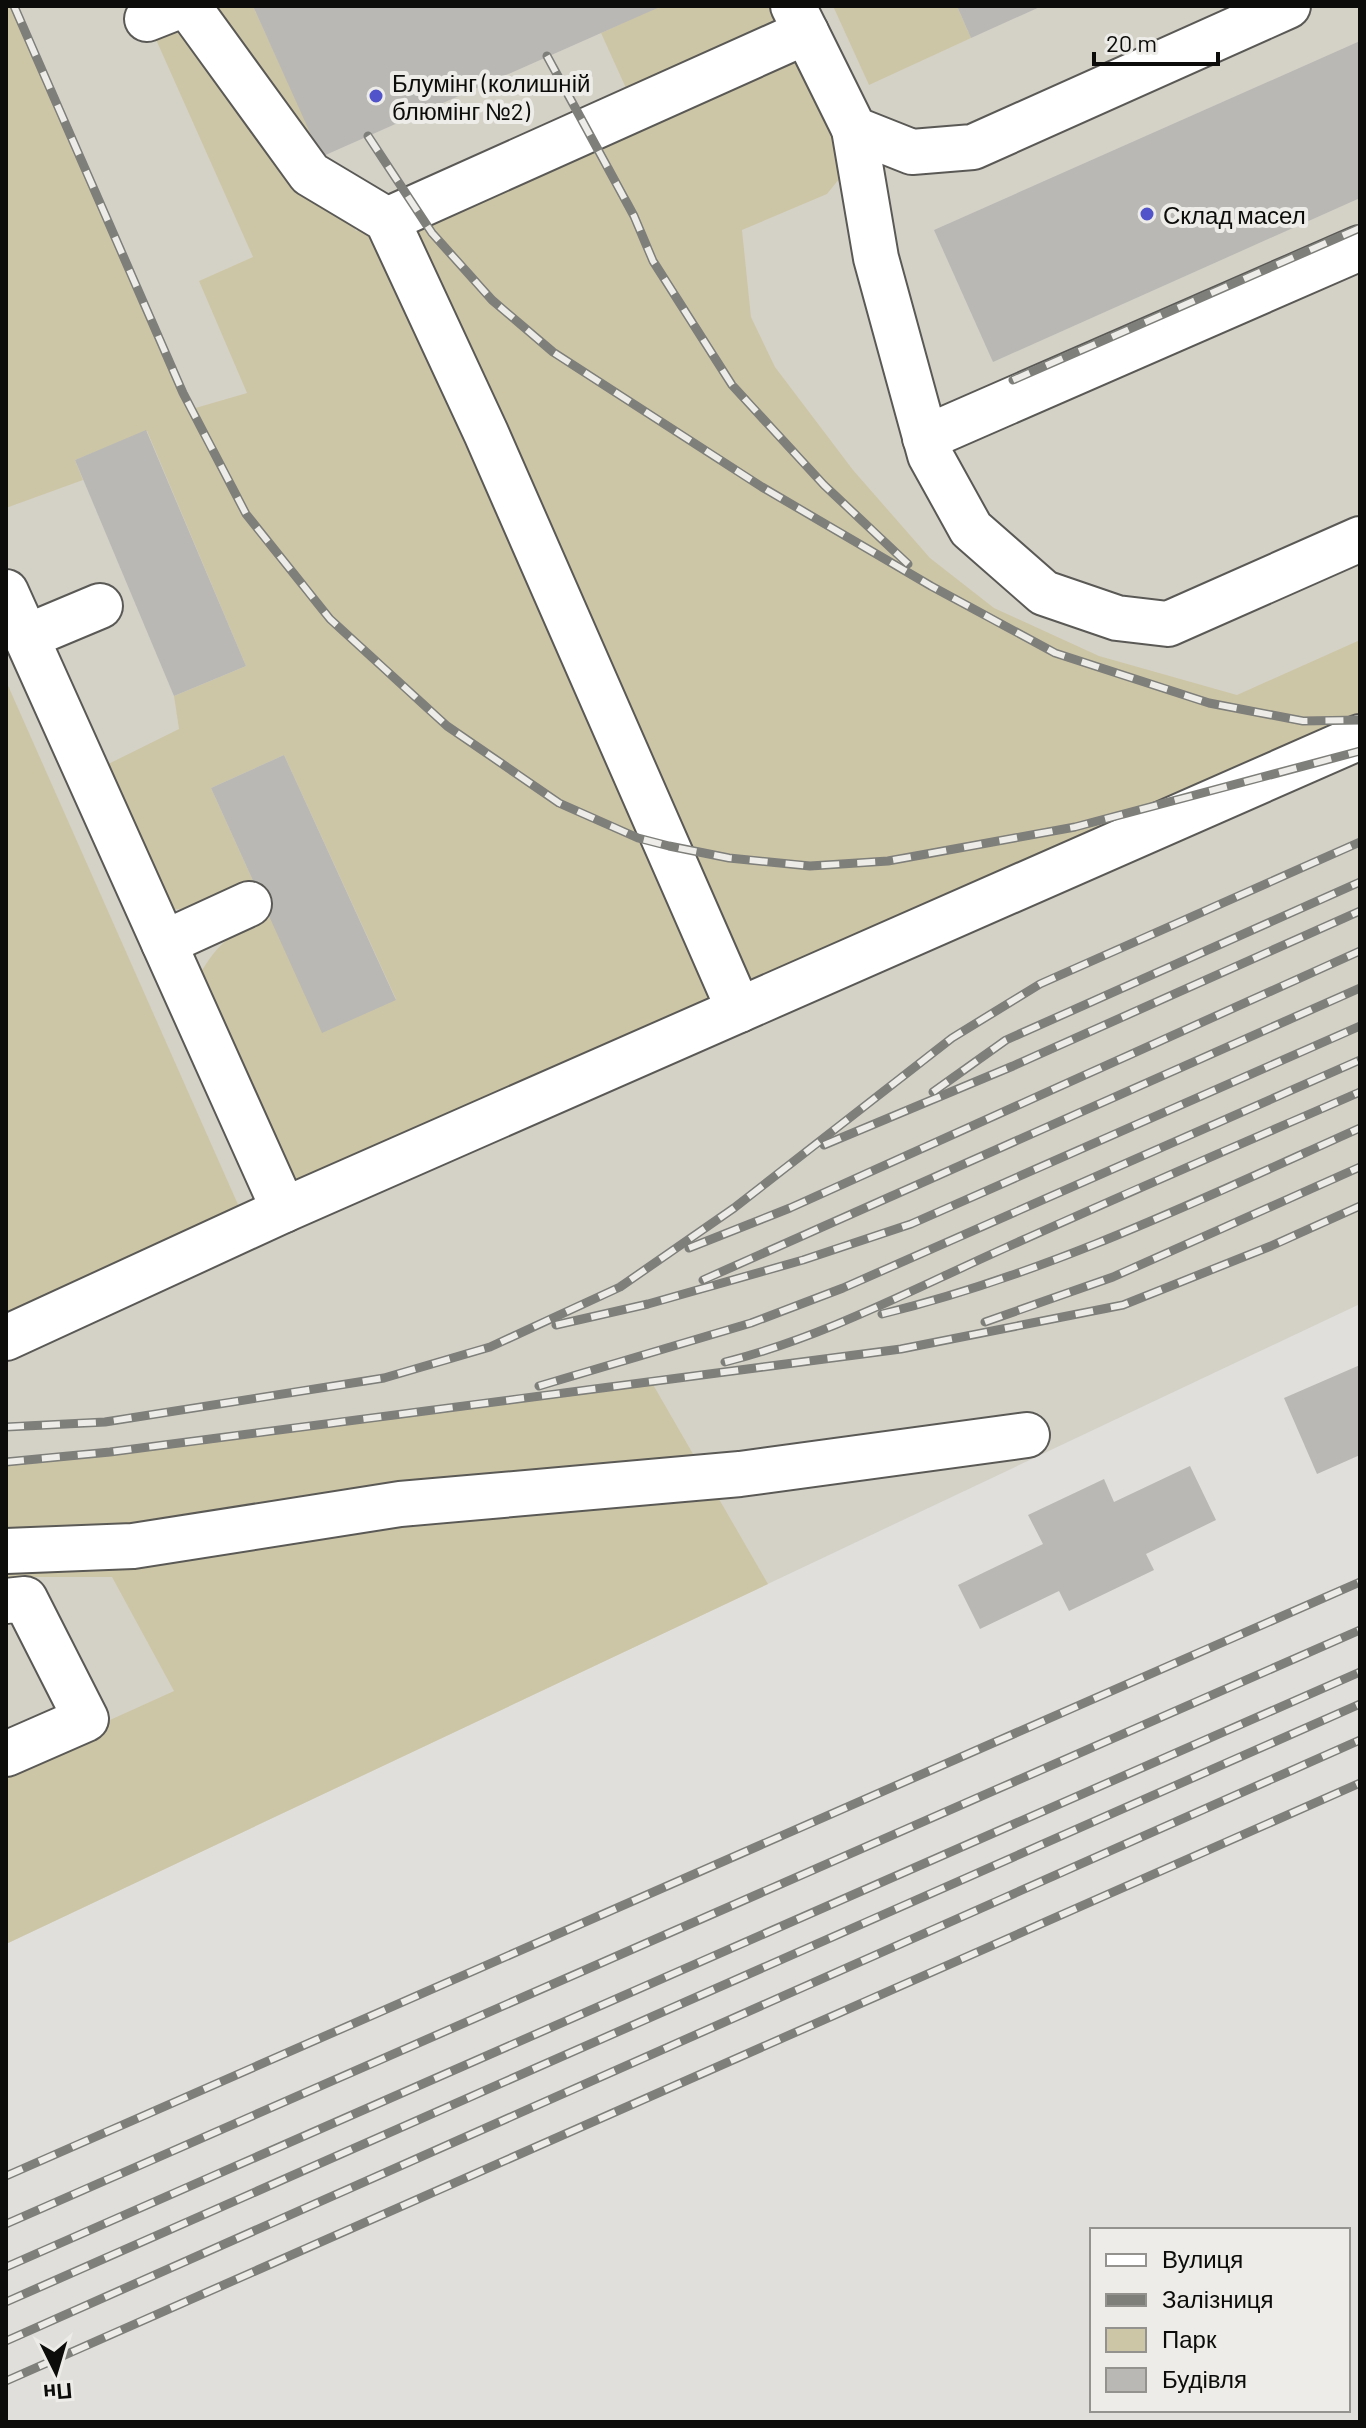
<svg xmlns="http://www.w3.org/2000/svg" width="1366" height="2428" viewBox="0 0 1366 2428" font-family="Barlow,sans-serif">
  <rect width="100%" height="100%" fill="#e0dfdb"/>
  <!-- built -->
  <polygon fill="#d4d2c7" points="6,6 1360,6 1360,1304 6,1944"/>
  <!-- green -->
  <g fill="#cdc6a6">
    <path d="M6,6h8l178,403 55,-16 -48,-112 54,-24 -112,-251h112l103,225 279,-123 -34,-75 59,-27h135l49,167 -17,21 -85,36 9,87 24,50 78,103 77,88 64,50 105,48 138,39 123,-55v98l-1076,472 -97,-215c28,-46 31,-57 83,-78l126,82 -112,-244 -73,33 44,97 -44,21 -61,6 -62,-138 91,-45 -5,-33 72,-30 -99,-235 -72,29 8,20 -77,28z"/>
    <polygon points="833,6 957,6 971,38 869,85"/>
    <polygon points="6,681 248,1227 6,1338"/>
    <polygon points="651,1381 768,1584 6,1944 6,1767 174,1691 112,1577 6,1577 6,1462 110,1452"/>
  </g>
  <!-- building -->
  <g fill="#b9b8b4">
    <polygon points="253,6 662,6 321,157"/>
    <polygon points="957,6 1042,6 971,38"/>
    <polygon points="1360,41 1360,198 993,362 934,230"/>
    <polygon points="146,430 246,666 174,696 75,460"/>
    <polygon points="284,755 396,1000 322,1033 211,788"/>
    <polygon points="1360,1365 1360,1455 1317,1474 1284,1398"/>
    <polygon points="1190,1466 1216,1520 1146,1554 1154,1570 1069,1611 1059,1591 980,1629 958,1585 1043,1544 1028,1515 1104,1479 1114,1502"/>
  </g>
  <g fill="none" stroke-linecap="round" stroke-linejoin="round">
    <!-- minor casing -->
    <g stroke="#5a5956" stroke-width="48">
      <g id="minor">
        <polyline points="188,6 310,174 387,220 486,433 739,1010"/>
        <polyline points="147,19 180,6"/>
        <polyline points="806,32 854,129 912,152 973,147 1288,6"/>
        <polyline points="854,129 876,258 930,455 971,529 1044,593 1117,618 1168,624 1360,539"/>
        <polyline points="387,220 806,32 793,6"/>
        <polyline points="925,438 1360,248"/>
        <polyline points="6,592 284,1210"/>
        <polyline points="26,637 100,606"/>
        <polyline points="164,943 249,904"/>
        <polyline points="6,1338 284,1210 1360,737"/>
        <polyline points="6,1551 133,1546 400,1504 740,1474 1027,1435"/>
        <polyline points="6,1601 25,1599 86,1719 6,1754"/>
      </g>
    </g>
    <!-- minor -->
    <use href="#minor" stroke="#fff" stroke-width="44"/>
    <!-- rail casing -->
    <g stroke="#7e7e7a" stroke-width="9">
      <g id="rail">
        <polyline points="14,6 183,393 246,514 330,619 447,726 559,803 638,838 669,846 729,858 810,866 888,861 1075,827 1360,751"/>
        <polyline points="547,56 634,216 653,261 732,385 824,485 908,564"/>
        <polyline points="368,136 432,233 492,300 553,352 762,487 931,586 1055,653 1209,703 1303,721 1360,720"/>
        <polyline points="1013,380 1360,228"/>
        <polyline points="933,1092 1006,1040 1360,882"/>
        <polyline points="824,1145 1013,1066 1360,911"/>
        <polyline points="689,1248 790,1208 1360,951"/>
        <polyline points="703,1280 1360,988"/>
        <path d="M882,1314c167,-41 322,-116 478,-186"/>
        <polyline points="985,1322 1113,1277 1360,1167"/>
        <polyline points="556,1325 648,1304 803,1260 911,1224 1360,1026"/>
        <path d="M725,1362c91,-23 173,-65 258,-104 125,-57 251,-111 377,-166"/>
        <polyline points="539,1386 751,1323 843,1288 1360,1060"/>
        <polyline points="6,1427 105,1422 384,1378 490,1347 620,1287 734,1208 952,1038 1040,984 1360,842"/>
        <polyline points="6,1462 110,1452 901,1349 1123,1305 1271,1246 1360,1206"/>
        <polyline points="6,2176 1360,1582"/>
        <polyline points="6,2224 1360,1630"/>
        <polyline points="6,2267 1360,1672"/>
        <polyline points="6,2302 1360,1704"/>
        <polyline points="6,2341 1360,1740"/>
        <polyline points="6,2381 1360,1783"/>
      </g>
    </g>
    <!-- rail -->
    <use href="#rail" stroke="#edece8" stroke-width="6" stroke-dasharray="18" stroke-linecap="butt"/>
  </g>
  <!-- markers -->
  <g fill="#5153ca" stroke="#edece8" stroke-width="3">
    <circle cx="376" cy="96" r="8"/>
    <circle cx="1147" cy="214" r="8"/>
  </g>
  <g text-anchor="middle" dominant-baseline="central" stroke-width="8" stroke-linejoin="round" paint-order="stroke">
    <!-- poi labels -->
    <g font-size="24" fill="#0c0c0a" stroke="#edece8" text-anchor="start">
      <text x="392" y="82">Блумінг (колишній<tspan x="392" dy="28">блюмінг №2)</tspan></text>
      <text x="1163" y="214">Склад масел</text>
    </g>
  </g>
  <!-- border -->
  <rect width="1366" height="2428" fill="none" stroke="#0c0c0a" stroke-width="16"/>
  <!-- legend -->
  <rect x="1090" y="2228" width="260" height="184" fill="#edece8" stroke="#93928f" stroke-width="2"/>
  <rect x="1106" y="2254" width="40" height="12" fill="#ffffff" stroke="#93928f" stroke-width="2"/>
  <text x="1162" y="2268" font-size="24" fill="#0c0c0a">Вулиця</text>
  <rect x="1106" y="2294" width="40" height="12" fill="#7e7e7a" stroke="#93928f" stroke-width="2"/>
  <text x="1162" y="2308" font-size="24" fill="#0c0c0a">Залізниця</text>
  <rect x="1106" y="2328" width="40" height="24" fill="#cdc6a6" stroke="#93928f" stroke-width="2"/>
  <text x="1162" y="2348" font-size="24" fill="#0c0c0a">Парк</text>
  <rect x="1106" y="2368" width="40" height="24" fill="#b9b8b4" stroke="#93928f" stroke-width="2"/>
  <text x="1162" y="2388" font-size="24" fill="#0c0c0a">Будівля</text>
  <!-- north arrow -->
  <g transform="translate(56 2372) rotate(175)" stroke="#edece8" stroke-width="6" paint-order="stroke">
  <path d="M0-6L14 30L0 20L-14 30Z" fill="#0c0c0a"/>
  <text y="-12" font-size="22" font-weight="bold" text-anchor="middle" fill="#0c0c0a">Пн</text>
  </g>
  <!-- scale -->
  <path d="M1094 52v12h124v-12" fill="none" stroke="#0c0c0a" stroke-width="4"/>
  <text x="1106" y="52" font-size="24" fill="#0c0c0a" stroke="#edece8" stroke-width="6" paint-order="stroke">20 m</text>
</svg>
